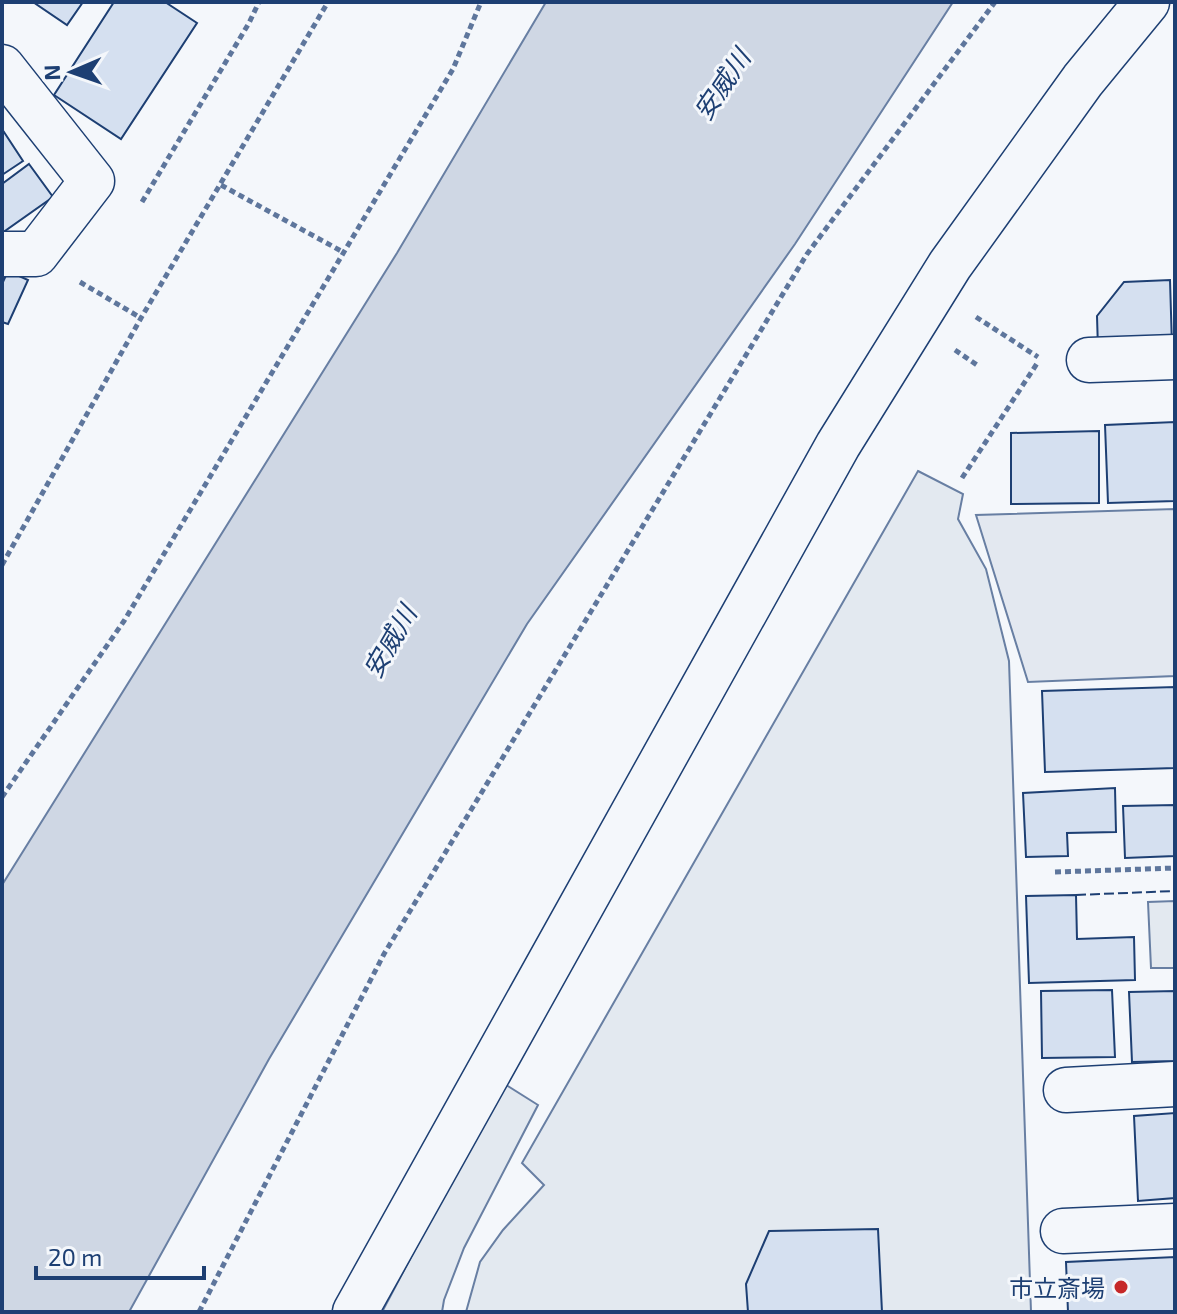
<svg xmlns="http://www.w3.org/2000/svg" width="1177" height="1314" viewBox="0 0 1177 1314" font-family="'Exo 2','Noto Sans JP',sans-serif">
  <rect width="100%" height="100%" fill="#f4f7fb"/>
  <!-- green -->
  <g fill="#e3e9f0" stroke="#687fa3" stroke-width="2">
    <polygon points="918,471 963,494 958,519 986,569 1009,661 1031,1312 466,1312 480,1262 503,1230 544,1185 522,1163"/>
    <polygon points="1175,901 1175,968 1151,968 1148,902"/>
    <polygon points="503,1083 538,1105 464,1248 444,1300 442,1312 382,1312"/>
  </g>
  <!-- parking -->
  <polygon fill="#e3e8f0" stroke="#687fa3" stroke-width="2" points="1175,509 1175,676 1028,682 976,515"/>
  <!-- water -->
  <polygon fill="#cfd7e4" stroke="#687fa3" stroke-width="2" points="546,2 953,2 795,244 527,624 269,1059 129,1312 2,1312 2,885 397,253"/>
  <!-- building -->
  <g fill="#d5e0f0" stroke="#1d3f73" stroke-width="2">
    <polygon points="33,2 83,2 67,25"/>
    <polygon points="114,2 165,2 197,23 121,139 54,95"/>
    <polygon points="2,129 23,161 2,175"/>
    <polygon points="29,164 53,197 2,233 2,184"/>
    <polygon points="8,271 28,280 8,324 2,322 2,284"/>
    <polygon points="1170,280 1172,346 1098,349 1097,316 1124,282"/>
    <polygon points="1175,422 1175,501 1108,503 1105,425"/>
    <polygon points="1099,431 1099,503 1011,504 1011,433"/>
    <polygon points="1175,687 1175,768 1045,772 1042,691"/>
    <polygon points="1115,788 1116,832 1067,833 1068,856 1026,857 1023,793"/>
    <polygon points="1175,805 1175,856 1125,858 1123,806"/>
    <polygon points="1076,895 1077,939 1134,937 1135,980 1029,983 1026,896"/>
    <polygon points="1112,990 1115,1057 1042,1058 1041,991"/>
    <polygon points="1175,991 1175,1061 1132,1062 1129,992"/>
    <polygon points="1175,1113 1175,1198 1138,1201 1134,1116"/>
    <polygon points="878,1229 882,1312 748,1312 746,1284 769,1231"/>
    <polygon points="1175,1257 1175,1312 1068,1312 1066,1262"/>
  </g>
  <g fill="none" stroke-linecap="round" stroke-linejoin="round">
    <!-- minor casing -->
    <g stroke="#1d3f73" stroke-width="47">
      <g id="minor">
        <polyline points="2,67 92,181 36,254 2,254"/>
        <polyline points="1089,360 1175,357"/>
        <polyline points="1066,1090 1175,1084"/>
        <polyline points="1063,1231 1175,1226"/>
        <polyline points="355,1312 838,445 950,265 1083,80 1147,2"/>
      </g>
    </g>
    <!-- path -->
    <g stroke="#5e769c" stroke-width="5" stroke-dasharray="6 4" stroke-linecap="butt">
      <polyline points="221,185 343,252"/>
      <polyline points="142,202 249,23 259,2"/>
      <polyline points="80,282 141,318"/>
      <polyline points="976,317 1038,357"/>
      <polyline points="955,350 977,365"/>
      <polyline points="962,478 1038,362"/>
      <polyline points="2,565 141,318 328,2"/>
      <polyline points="2,797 124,621 453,69 481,2"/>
      <polyline points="1055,872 1175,868"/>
      <polyline points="199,1312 384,954 807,254 995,2"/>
    </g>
    <!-- minor -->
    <use href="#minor" stroke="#f4f7fb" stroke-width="44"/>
    <!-- fence -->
    <polyline stroke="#1d3f73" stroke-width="2" stroke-dasharray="10 4" stroke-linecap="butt" points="1076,895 1175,891"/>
  </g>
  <!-- markers -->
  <circle fill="#c62828" stroke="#f4f7fb" stroke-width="3" cx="1121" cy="1287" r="8"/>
  <g text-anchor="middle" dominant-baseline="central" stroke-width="6" stroke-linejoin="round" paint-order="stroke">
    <!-- poi labels -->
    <g font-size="24" fill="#1d3f73" stroke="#f4f7fb" text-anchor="end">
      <text x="1105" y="1287">市立斎場</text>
    </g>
    <!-- water labels -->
    <g font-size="26" font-style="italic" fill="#1d3f73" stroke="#f4f7fb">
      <text transform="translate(721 84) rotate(-56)">安威川</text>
      <text transform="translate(389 641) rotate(-60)">安威川</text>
    </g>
  </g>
  <!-- border -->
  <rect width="1177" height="1314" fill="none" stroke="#1d3f73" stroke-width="8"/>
  <!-- north arrow -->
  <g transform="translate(72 72) rotate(268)" stroke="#f4f7fb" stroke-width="6" paint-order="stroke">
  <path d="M0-6L14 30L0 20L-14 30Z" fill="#1d3f73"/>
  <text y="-12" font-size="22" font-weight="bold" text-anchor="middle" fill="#1d3f73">N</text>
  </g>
  <!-- scale -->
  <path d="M36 1266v12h168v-12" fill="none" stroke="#1d3f73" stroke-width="4"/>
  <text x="48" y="1266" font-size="24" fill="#1d3f73" stroke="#f4f7fb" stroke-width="6" paint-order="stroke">20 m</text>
</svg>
